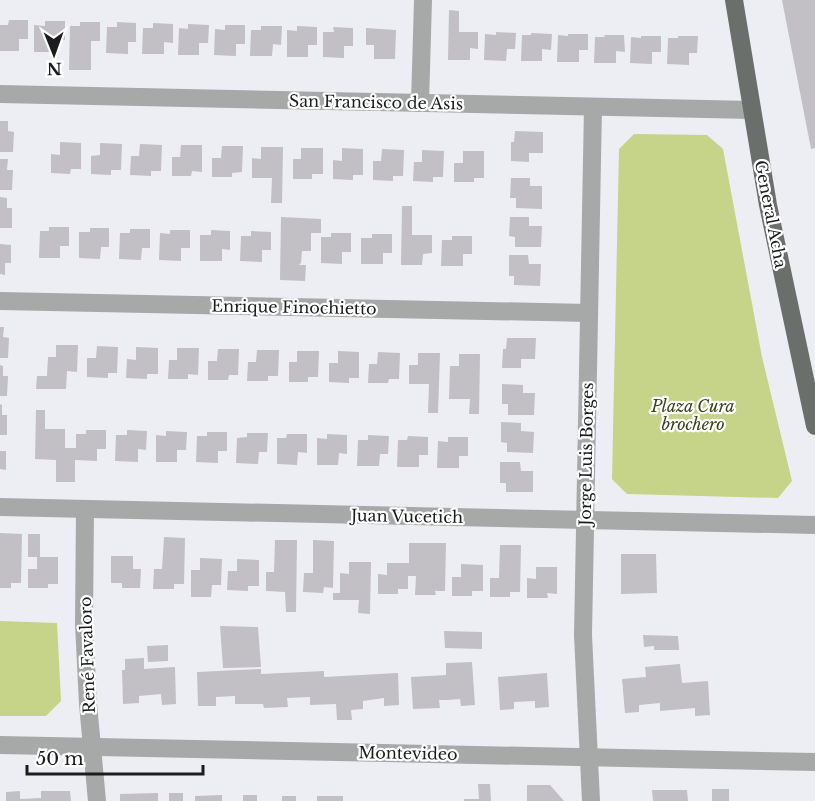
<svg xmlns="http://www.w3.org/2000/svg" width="815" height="801" viewBox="0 0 815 801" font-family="'Libre Baskerville',serif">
  <rect width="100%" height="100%" fill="#edeef4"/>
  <!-- green -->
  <g fill="#c5d488">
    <polygon points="634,134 707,135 723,149 762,357 792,481 778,498 627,494 612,479 619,149"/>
    <polygon points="0,621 57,623 61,701 46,716 0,716"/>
  </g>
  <!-- building -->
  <g fill="#c2bfc5">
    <polygon points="782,0 815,0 815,148 811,149"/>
    <polygon points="449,10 459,11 459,32 478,32 478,49 470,48 470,60 448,60"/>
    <polygon points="9,20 28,20 28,39 19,39 19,51 0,51 0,25 8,25"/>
    <polygon points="45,21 65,21 65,40 56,40 56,52 34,52 34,25 45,26"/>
    <polygon points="80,22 100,22 100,41 91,41 91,70 69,70 70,26 80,26"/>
    <polygon points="117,22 136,23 136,42 128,42 128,54 106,53 107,27 117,27"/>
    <polygon points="153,23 173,24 173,43 164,42 164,54 142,54 143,28 153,28"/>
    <polygon points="188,24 209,25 208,43 199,43 199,55 178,55 179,28 188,29"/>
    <polygon points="225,25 245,25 245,44 236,44 236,56 214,55 215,29 225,30"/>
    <polygon points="261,26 282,26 281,45 273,44 272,56 250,56 251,30 261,30"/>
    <polygon points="297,26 317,27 317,45 308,45 308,57 287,57 287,30 297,31"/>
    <polygon points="333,27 353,28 353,46 344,46 344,58 323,57 323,32 334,32"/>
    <polygon points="366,28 396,30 395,59 374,59 374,45 366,45"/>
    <polygon points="496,32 516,33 515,49 507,49 506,61 484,60 485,34 496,35"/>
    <polygon points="531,33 552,34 551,50 542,49 542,61 521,61 522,35 531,35"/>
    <polygon points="568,34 588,34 588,50 579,50 579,62 557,62 558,35 568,36"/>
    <polygon points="604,35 624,35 625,52 616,51 616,63 594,63 595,37 605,37"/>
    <polygon points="641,36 661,36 661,52 652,52 652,64 630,63 631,37 641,38"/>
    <polygon points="678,36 698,36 697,53 689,53 689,65 667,64 668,38 678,38"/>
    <polygon points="0,121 8,121 8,131 14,132 13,152 0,152"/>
    <polygon points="515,131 543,132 543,153 529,153 529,162 511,161 511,142 514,142"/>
    <polygon points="60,142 81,143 81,169 71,169 70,174 51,173 51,154 60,155"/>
    <polygon points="100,143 122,144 121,170 111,170 111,175 91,174 91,156 100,155"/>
    <polygon points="140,144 162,145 161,171 151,171 151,176 130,175 131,156 139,156"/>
    <polygon points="181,145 202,145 202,172 192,171 191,176 172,176 172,157 180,157"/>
    <polygon points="222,146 243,146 242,172 232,173 232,177 212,177 212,158 221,158"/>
    <polygon points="261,147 283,147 282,203 271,203 272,178 252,178 252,158 261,159"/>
    <polygon points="301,148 323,148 323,174 312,174 312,179 293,179 293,159 301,159"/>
    <polygon points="342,148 363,149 363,175 353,175 353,180 333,179 333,160 342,161"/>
    <polygon points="382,149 404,150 403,176 393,176 393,181 373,180 373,161 381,161"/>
    <polygon points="422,150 444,151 443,177 433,177 433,182 413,181 414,162 422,162"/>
    <polygon points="463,151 484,151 484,178 474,178 474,182 454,182 454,163 463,163"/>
    <polygon points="0,159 8,159 7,170 13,170 12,190 0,190"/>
    <polygon points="511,178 530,178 530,186 542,186 542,209 516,208 516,198 510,198"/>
    <polygon points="0,197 7,198 7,208 12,208 12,228 0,228"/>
    <polygon points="402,206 412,206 412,235 432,235 432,253 423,254 422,265 401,265"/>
    <polygon points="281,217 321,219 321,233 311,233 311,251 302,251 301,263 299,265 306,265 305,281 280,280"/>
    <polygon points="510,217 529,217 529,226 542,226 541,247 515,247 515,237 509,236"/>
    <polygon points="49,227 69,227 69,246 60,246 60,258 39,258 40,231 49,231"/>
    <polygon points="90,228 109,228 109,247 101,247 100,259 79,258 79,232 90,232"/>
    <polygon points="130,229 150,229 150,248 142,248 141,260 119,259 120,233 130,233"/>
    <polygon points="170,230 190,230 190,248 181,248 181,261 159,260 160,233 170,234"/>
    <polygon points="211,230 230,231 230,250 222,249 222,261 200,261 200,235 211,235"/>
    <polygon points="251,231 271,232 271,250 262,250 262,262 240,261 241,236 251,236"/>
    <polygon points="331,233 351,233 351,252 342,252 342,264 321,263 321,237 331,237"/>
    <polygon points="372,234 392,234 392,253 383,253 383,264 361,264 361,238 372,238"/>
    <polygon points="452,236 472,236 472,254 463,254 463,266 441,266 442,240 452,240"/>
    <polygon points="0,244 11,245 11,263 5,263 5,275 0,274"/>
    <polygon points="509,255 528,255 529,264 541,264 540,286 514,285 514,276 509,276"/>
    <polygon points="0,327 4,327 3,337 9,338 8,358 0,358"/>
    <polygon points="507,338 536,338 535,359 521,359 521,368 502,368 503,349 506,349"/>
    <polygon points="56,345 78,345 77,372 67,371 66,389 36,389 37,376 47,376 48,357 56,357"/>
    <polygon points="97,346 118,347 117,373 108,373 108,378 87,377 87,358 96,358"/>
    <polygon points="136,347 158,348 158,374 147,374 147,379 126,378 127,359 136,360"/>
    <polygon points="177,348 199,348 198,375 188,374 188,379 168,379 169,360 177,360"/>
    <polygon points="218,349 239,349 238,375 229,375 228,380 208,380 208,361 217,361"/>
    <polygon points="257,350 279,350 278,376 268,376 268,381 247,381 248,362 256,362"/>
    <polygon points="297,351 319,351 318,377 308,377 308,382 289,382 289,362 297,362"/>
    <polygon points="338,351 359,352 359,378 349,378 349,383 329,382 329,363 338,363"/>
    <polygon points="378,352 400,353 399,379 389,379 388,383 368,383 369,364 377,364"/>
    <polygon points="418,353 440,353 438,413 428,413 429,384 409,384 409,365 418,365"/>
    <polygon points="459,354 480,354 479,414 469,414 470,399 449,399 450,366 459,366"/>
    <polygon points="0,365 3,366 3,376 8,376 7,396 0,396"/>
    <polygon points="502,384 523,385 523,393 535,393 534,415 508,415 508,404 502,404"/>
    <polygon points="0,404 2,405 2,415 7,415 7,435 0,435"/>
    <polygon points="36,410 45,410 45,429 65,429 65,448 76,448 76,434 86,434 86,430 106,430 106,449 97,449 97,461 75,460 75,482 56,482 56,460 35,459"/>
    <polygon points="501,422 521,423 521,431 534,432 533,453 507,452 507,443 501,442"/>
    <polygon points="127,430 147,431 146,450 138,449 138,462 115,461 116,435 127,435"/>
    <polygon points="166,431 187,432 186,450 177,450 177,462 156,462 156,435 166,436"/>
    <polygon points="207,432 227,432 227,451 218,451 218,463 196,462 197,436 207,436"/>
    <polygon points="247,433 268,433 267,452 259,452 258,464 236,463 237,438 247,437"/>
    <polygon points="287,434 307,434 307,453 298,452 297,465 277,464 277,438 286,438"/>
    <polygon points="327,434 347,435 347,454 339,453 338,465 317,465 317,438 327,439"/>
    <polygon points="368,435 389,436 388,454 380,454 379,466 357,466 358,440 368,440"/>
    <polygon points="408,436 428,437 428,455 419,455 419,467 397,467 398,440 407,440"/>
    <polygon points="448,437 468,437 468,456 459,456 459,468 437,468 438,441 448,442"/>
    <polygon points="0,451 6,451 6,470 0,469"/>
    <polygon points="500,462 520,462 521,471 533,471 533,492 506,492 506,483 500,483"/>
    <polygon points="0,533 22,534 21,583 11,583 11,588 0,588"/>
    <polygon points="28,534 40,534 40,557 58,557 58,584 48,584 48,588 28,588 28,569 37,569 37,557 28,557"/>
    <polygon points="164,537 185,538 184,584 174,584 174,589 153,589 154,569 162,569"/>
    <polygon points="275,540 297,540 296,612 286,612 285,592 266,591 266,572 274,572"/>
    <polygon points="313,540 334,541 333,588 324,587 323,593 303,592 304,573 313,573"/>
    <polygon points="409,543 446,543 445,591 435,591 436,595 415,595 416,576 408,576 408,589 398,589 398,594 378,594 378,574 387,575 387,563 409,563"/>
    <polygon points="500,545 521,545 520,592 510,592 510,597 490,597 490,578 499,578"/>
    <polygon points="621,554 656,554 657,593 621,594"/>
    <polygon points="111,556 133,556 133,569 141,569 140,588 122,588 122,583 111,583"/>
    <polygon points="200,558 222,559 221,585 212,585 211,597 191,597 191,570 200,570"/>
    <polygon points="237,559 259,560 259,586 248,586 248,591 227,590 228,571 237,571"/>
    <polygon points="349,562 371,562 370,614 358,613 359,600 333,600 333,593 340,593 340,573 349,574"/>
    <polygon points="461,564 483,565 483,591 472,591 472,596 452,596 452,577 461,577"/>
    <polygon points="536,567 557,567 557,594 547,593 548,598 527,598 527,578 536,579"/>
    <polygon points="220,626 258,627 261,667 223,668"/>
    <polygon points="444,631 482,632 482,649 445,648"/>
    <polygon points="643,635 678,636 679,650 654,650 654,646 644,647"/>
    <polygon points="168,645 168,661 148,662 147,646"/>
    <polygon points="144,658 144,669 175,667 176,704 162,705 161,694 139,696 139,703 123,704 122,670 125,670 125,659"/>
    <polygon points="472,662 475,705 461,706 460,699 447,700 439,700 440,708 413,709 411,677 446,675 446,663"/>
    <polygon points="680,664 682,683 708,681 710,715 695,716 695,708 660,711 660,703 639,705 639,712 625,713 622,679 646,677 645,667"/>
    <polygon points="261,669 261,674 324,671 324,677 398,673 399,705 384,706 384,698 363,701 363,709 351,710 352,720 337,720 336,704 310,705 310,697 287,698 288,707 264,708 263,704 235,704 235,696 216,697 216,706 198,706 197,672"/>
    <polygon points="547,673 549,707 535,708 535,701 514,702 514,709 500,710 498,677"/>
    <polygon points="478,784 490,784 491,801 464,801 464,799 479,799"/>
    <polygon points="527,785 550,785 564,801 527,801"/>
    <rect x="712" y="789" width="17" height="12"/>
    <polygon points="652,790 687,790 688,801 653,801"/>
    <polygon points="20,791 20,799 41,798 41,791 70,791 71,801 6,801 6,792"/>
    <polygon points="158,793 158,801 120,801 120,794"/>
    <rect x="169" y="793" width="14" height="8"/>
    <polygon points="222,795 222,801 195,801 195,796"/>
    <rect x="243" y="795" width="14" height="6"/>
    <rect x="282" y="796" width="14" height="5"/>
    <rect x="317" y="796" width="26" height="5"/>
  </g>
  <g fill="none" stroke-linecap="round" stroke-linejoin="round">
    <!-- minor -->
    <g stroke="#a6a9a7" stroke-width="18">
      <polyline points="0,94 752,110"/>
      <polyline points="420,103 423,0"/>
      <polyline points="0,301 589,313"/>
      <polyline points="0,507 815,525"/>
      <polyline points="85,509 84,624 88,704 97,801"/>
      <polyline points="0,745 815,762"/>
      <polyline points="591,801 583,635 593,107"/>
    </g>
    <!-- major -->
    <polyline stroke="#6b6f6c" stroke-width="18" points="734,0 768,205 815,426"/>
  </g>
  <g text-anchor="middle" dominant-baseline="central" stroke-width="4.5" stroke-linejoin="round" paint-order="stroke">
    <!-- street labels -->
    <g font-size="16" fill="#1b1c1e" stroke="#fff">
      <text transform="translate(376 102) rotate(1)">San Francisco de Asis</text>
      <text transform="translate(771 214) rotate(79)">General Acha</text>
      <text transform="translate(294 307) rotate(1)">Enrique Finochietto</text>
      <text transform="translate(586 454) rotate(-89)">Jorge Luis Borges</text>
      <text transform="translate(407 516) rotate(1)">Juan Vucetich</text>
      <text transform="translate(87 655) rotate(-92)">René Favaloro</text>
      <text transform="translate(408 753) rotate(1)">Montevideo</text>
    </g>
    <!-- park labels -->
    <g font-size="16" font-style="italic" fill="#3b411a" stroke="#fff">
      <text x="693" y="406">Plaza Cura<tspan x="693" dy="18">brochero</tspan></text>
    </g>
  </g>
  <!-- north arrow -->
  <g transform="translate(54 54) rotate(179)" stroke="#ffffff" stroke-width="4.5" paint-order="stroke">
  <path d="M0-4.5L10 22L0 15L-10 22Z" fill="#1b1c1e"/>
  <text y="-9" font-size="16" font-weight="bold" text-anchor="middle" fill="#1b1c1e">N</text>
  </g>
  <!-- scale -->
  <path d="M27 765v9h176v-9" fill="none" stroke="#1b1c1e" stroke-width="3"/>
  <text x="36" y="765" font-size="18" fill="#1b1c1e" stroke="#ffffff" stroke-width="4.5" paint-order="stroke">50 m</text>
</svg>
